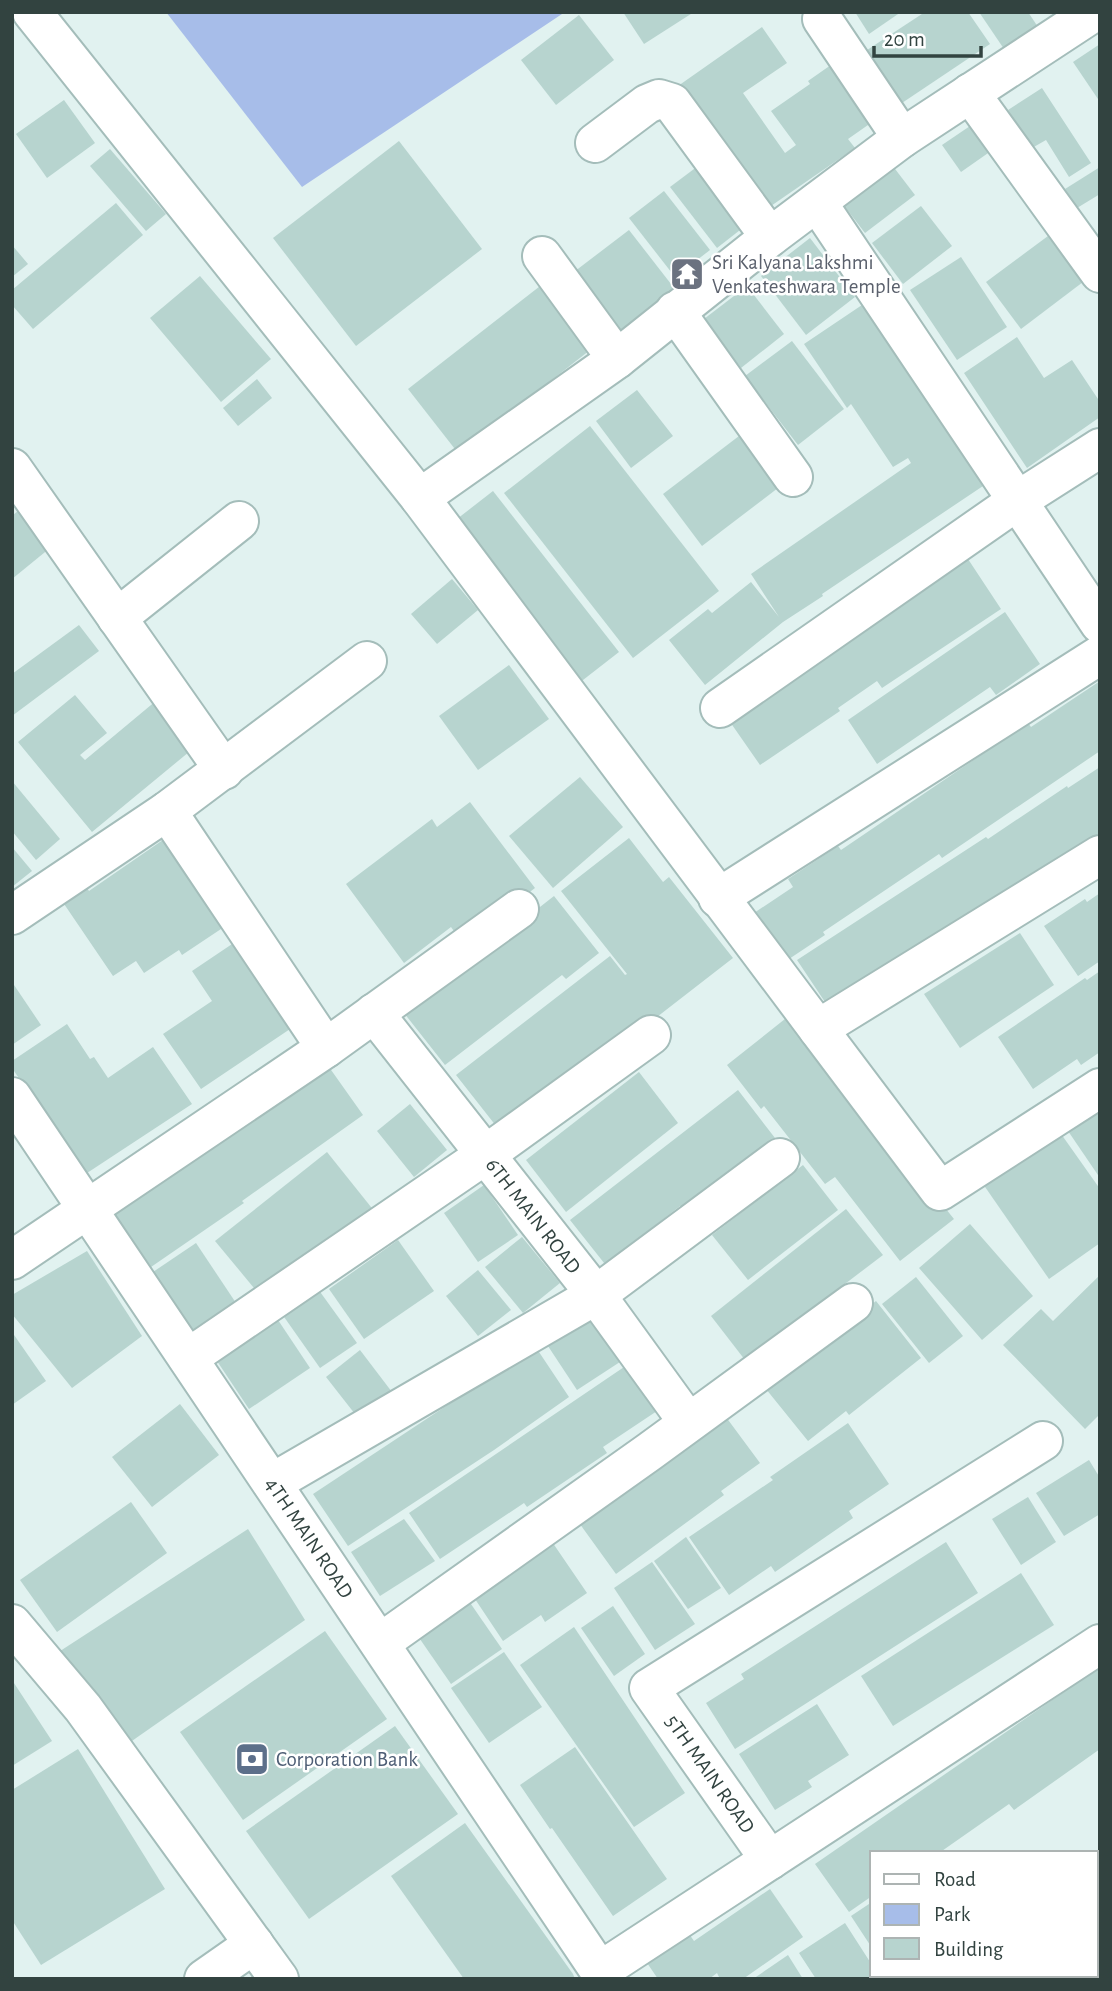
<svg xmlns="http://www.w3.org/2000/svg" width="1112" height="1991" viewBox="0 0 1112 1991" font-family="'Alegreya Sans',sans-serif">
  <rect width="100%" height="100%" fill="#e1f2f0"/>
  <!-- green -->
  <polygon fill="#a7bde9" points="166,12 565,12 302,187"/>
  <!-- building -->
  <g fill="#b7d4cf">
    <polygon points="623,12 694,12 644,44"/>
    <polygon points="855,12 901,12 869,34"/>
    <polygon points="925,12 968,12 990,44 896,107 861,54"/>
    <polygon points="979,12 1028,12 1038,27 1004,49"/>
    <polygon points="579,15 614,60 556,105 521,60"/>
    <polygon points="762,27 787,63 743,93 785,153 796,145 771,111 810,84 808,81 838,60 878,118 848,139 855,148 768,208 678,86"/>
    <polygon points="1100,44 1100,102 1073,62"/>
    <polygon points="1042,88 1091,163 1069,177 1046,140 1032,148 1008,110"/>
    <polygon points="64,100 95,143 47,178 16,134"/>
    <polygon points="973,124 991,151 961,172 942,145"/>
    <polygon points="399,141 482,249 356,346 273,238"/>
    <polygon points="110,149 166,214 146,231 90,166"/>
    <polygon points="702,163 749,223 717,248 670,187"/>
    <polygon points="892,165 915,195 865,233 842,203"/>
    <polygon points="1100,167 1100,194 1077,208 1065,189"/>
    <polygon points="664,191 710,250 675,277 629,218"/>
    <polygon points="116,203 143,235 33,329 12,305 12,290"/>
    <polygon points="921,206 952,246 903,284 872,243"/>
    <polygon points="629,230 678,293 615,341 566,278"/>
    <polygon points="1048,236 1083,282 1021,329 986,282"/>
    <polygon points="810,238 855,297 806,335 761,276"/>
    <polygon points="12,245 28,264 12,277"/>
    <polygon points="961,257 1007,327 957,360 910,290"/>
    <polygon points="200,276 271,359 221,402 150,318"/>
    <polygon points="544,283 594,347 458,453 408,389"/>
    <polygon points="747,286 784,334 741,368 704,319"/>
    <polygon points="862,305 983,486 822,594 823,596 783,622 705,685 669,640 708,609 712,613 751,582 779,617 751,574 911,463 908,458 893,467 851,404 847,408 804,344"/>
    <polygon points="1017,337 1044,378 1072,360 1100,402 1100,417 1027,468 964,373"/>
    <polygon points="792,341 844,409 798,445 745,376"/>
    <polygon points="257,379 272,398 238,426 223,408"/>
    <polygon points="637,390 673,436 631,468 596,421"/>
    <polygon points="590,426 719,591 633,658 504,493"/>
    <polygon points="739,436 778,488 702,546 663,494"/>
    <polygon points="493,491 619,652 574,687 448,526"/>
    <polygon points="19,510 50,548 12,579 12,516"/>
    <polygon points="968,559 1001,609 882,688 877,681 838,708 840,711 760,765 728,719"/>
    <polygon points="452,579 478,610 437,644 411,614"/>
    <polygon points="1005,612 1040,664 996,695 990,687 877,764 848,720"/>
    <polygon points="79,625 99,651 12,716 12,674"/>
    <polygon points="509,665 549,719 478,770 439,716"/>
    <polygon points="1100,681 1100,751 942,858 939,854 823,932 825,935 783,963 751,915 793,887 788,879 838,846 841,850 1028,723 1031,727"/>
    <polygon points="75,695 107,733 80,755 85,760 157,700 195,747 92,832 18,742"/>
    <polygon points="1100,767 1100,833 1063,857 1061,855 831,1011 797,960 986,837 988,839 1067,786 1068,788"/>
    <polygon points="580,777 623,827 553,888 509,836"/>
    <polygon points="12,781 60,839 36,860 12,831"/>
    <polygon points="470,802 535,888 502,913 456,934 451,927 404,963 346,884 432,819 437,827"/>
    <polygon points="173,833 233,921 182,955 179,950 144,973 136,961 113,976 60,898 83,882 89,891"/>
    <polygon points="629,838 663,882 669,877 733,958 617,1048 500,1131 456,1075 610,956 625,975 627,974 561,891"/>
    <polygon points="12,847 32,871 12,887"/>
    <polygon points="1100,893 1100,961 1078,976 1044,926 1085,899 1087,902"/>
    <polygon points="554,896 599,953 566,979 562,975 445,1065 404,1013"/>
    <polygon points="1020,933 1054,985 960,1048 924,994"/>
    <polygon points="241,938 299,1023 201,1089 163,1034 212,1001 192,971"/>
    <polygon points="1100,971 1100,1052 1081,1065 1077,1059 1033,1089 998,1037 1085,978 1087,980"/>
    <polygon points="12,982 41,1025 12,1045"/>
    <polygon points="790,1015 954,1219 900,1261 835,1177 825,1184 764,1106 761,1109 727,1065"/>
    <polygon points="67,1024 90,1059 94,1057 108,1078 153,1047 192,1104 84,1175 12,1068 12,1061"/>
    <polygon points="324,1060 363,1115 242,1201 244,1203 151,1267 111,1209"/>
    <polygon points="639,1072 678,1123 566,1212 526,1160"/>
    <polygon points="738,1090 775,1138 723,1179 722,1177 682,1208 680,1206 643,1235 649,1244 612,1273 570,1220"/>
    <polygon points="410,1104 447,1150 414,1177 377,1131"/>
    <polygon points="1100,1104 1100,1178 1066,1128"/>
    <polygon points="1059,1131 1100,1189 1100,1243 1049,1279 983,1184"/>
    <polygon points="327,1152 375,1212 259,1294 215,1241"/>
    <polygon points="803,1165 838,1210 748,1280 712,1235"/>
    <polygon points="484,1185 518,1235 478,1262 444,1213"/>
    <polygon points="846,1209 883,1255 745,1360 711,1316"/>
    <polygon points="970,1224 1033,1296 982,1340 919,1268"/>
    <polygon points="522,1237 560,1283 523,1313 485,1267"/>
    <polygon points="398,1240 434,1291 364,1339 329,1289"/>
    <polygon points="196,1243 236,1303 193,1332 153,1272"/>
    <polygon points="87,1251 142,1336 72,1388 12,1314 12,1295"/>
    <polygon points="478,1270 511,1310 478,1336 446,1296"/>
    <polygon points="1100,1275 1100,1414 1085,1429 1003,1345 1041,1309 1053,1321"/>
    <polygon points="916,1277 963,1336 929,1363 882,1304"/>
    <polygon points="318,1289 357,1343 320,1368 282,1314"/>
    <polygon points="876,1301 921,1358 849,1415 846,1411 808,1441 766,1389"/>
    <polygon points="589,1310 623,1360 577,1390 544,1340"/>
    <polygon points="276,1317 310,1368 249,1409 215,1358"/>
    <polygon points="12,1332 46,1381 12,1405"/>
    <polygon points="533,1343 569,1397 494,1450 348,1546 313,1494 499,1371"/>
    <polygon points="360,1350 395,1396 362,1423 326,1377"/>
    <polygon points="627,1365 657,1411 603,1447 607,1453 527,1507 524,1503 440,1559 409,1513"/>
    <polygon points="180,1404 219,1455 152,1507 112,1457"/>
    <polygon points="723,1413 760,1463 721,1491 724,1495 616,1574 577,1520"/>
    <polygon points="848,1423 889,1484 849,1511 853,1518 775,1572 771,1566 729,1595 689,1537 773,1480 770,1477"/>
    <polygon points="1089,1460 1100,1478 1100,1514 1064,1536 1036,1493"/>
    <polygon points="1028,1497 1056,1542 1021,1565 992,1519"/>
    <polygon points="131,1502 167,1553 57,1632 20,1580"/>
    <polygon points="404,1519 435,1561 380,1596 351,1552"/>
    <polygon points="248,1529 305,1620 129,1743 54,1655"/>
    <polygon points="546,1533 587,1593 545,1622 541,1615 503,1641 467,1587"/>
    <polygon points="686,1537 721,1588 688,1609 654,1561"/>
    <polygon points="946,1542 978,1593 735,1749 706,1703 744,1679 741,1674"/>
    <polygon points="652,1562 695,1624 655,1650 614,1588"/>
    <polygon points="1021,1573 1054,1625 893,1726 861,1676"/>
    <polygon points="464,1594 502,1649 451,1684 413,1629"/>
    <polygon points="613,1606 645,1654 614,1676 581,1628"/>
    <polygon points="574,1627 685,1793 634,1827 520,1665"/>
    <polygon points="325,1631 387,1719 243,1820 180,1732"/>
    <polygon points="504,1652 542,1707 489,1743 451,1688"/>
    <polygon points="1100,1667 1100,1749 1014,1810 1009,1804 939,1853 872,1853 872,1896 849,1912 815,1864"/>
    <polygon points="12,1680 52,1741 12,1766"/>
    <polygon points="817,1704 849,1755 808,1781 812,1787 775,1810 739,1754"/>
    <polygon points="395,1726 458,1814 309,1919 246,1831"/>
    <polygon points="575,1747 667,1879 613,1916 552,1828 550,1829 520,1785"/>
    <polygon points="78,1749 165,1889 41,1965 12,1920 12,1790"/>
    <polygon points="465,1823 573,1974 575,1979 464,1979 391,1876"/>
    <polygon points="770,1889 803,1937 743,1979 720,1979 717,1973 709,1979 658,1979 643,1957 685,1928 694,1941"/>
    <polygon points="872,1902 872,1948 851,1916"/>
    <polygon points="845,1923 872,1965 872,1975 879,1975 881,1979 816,1979 799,1953"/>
    <polygon points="788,1955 803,1979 753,1979"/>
    <polygon points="890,1975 930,1975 925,1979 892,1979"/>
  </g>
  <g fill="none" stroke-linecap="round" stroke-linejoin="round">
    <!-- minor casing -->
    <g stroke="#a4bdba" stroke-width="42">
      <g id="minor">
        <polyline points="32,12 420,498 617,359 770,237 902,138 1094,12"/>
        <polyline points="822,19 902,138"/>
        <polyline points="970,93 1100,273"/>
        <polyline points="595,143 647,104 659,99 672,103 770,237"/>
        <polyline points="817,202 1100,624"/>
        <polyline points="542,256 617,359"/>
        <polyline points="675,311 793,477"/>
        <polyline points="12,468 224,770"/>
        <polyline points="420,498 818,1029 1100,855"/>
        <polyline points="117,618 239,521"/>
        <polyline points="720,708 1017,501 1100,448"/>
        <polyline points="167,811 326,1048"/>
        <polyline points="718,898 1100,655"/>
        <polyline points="12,915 167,811 367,661"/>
        <polyline points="374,1013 596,1295 688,1422"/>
        <polyline points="818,1029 940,1191 1100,1088"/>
        <polyline points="12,1097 605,1979"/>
        <polyline points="12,1260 326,1048 519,909"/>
        <polyline points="188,1358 485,1155 651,1035"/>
        <polyline points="272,1483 596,1295 780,1158"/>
        <polyline points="12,1624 83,1708 279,1979"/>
        <polyline points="380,1643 649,1452 853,1303"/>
        <polyline points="770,1860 649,1688 1043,1441"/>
        <polyline points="1096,1920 1100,1918"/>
        <polyline points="600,1971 1100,1644"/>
        <polyline points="204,1979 254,1944"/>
        <polyline points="1005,1979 1010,1975"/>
      </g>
    </g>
    <!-- path -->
    <polyline stroke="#95c0ba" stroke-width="4.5" stroke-dasharray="3.5 3.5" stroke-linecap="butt" points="1062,1979 1067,1975"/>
    <!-- minor -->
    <use href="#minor" stroke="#fff" stroke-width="38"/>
  </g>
  <!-- icons -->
  <defs>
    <g id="temple-square" transform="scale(1.75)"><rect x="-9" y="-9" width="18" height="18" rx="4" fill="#6b7280" stroke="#fff"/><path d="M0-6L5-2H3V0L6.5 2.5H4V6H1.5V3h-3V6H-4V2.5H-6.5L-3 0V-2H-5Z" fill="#fff"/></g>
    <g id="bank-square" transform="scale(1.75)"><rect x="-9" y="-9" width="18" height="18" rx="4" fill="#5c6f8a" stroke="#fff"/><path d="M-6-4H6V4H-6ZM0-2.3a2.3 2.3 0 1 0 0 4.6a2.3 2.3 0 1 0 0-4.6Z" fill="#fff"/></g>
  </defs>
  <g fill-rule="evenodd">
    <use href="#temple-square" x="687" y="274"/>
    <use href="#bank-square" x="252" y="1759"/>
  </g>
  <g text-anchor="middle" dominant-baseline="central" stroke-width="5" stroke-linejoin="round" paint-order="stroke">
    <!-- worship labels -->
    <g font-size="21" fill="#5b616d" stroke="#fff" text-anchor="start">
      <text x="712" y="262">Sri Kalyana Lakshmi<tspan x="712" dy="24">Venkateshwara Temple</tspan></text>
    </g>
    <!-- street labels -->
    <g font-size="21" fill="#324340" stroke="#fff">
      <text transform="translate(533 1216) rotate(52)">6TH MAIN ROAD</text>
      <text transform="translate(309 1538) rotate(56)">4TH MAIN ROAD</text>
      <text transform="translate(710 1774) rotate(55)">5TH MAIN ROAD</text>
    </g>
    <!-- service labels -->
    <g font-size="21" fill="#4e5e75" stroke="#fff" text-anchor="start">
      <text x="276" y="1759">Corporation Bank</text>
    </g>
  </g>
  <!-- border -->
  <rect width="1112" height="1991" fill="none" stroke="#324340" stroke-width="28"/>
  <!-- legend -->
  <rect x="870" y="1851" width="228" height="126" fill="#ffffff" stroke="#adb4b3" stroke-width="2"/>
  <rect x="884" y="1874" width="35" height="10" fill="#ffffff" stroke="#adb4b3" stroke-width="2"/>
  <text x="934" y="1886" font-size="21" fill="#324340">Road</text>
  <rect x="884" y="1904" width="35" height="21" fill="#a7bde9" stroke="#adb4b3" stroke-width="2"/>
  <text x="934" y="1921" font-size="21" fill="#324340">Park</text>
  <rect x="884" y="1938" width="35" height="21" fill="#b7d4cf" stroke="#adb4b3" stroke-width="2"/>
  <text x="934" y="1956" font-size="21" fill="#324340">Building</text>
  <!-- scale -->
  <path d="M874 46v10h107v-10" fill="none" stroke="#324340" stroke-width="3.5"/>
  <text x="884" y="46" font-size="21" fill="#324340" stroke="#ffffff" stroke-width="5" paint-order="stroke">20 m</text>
</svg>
